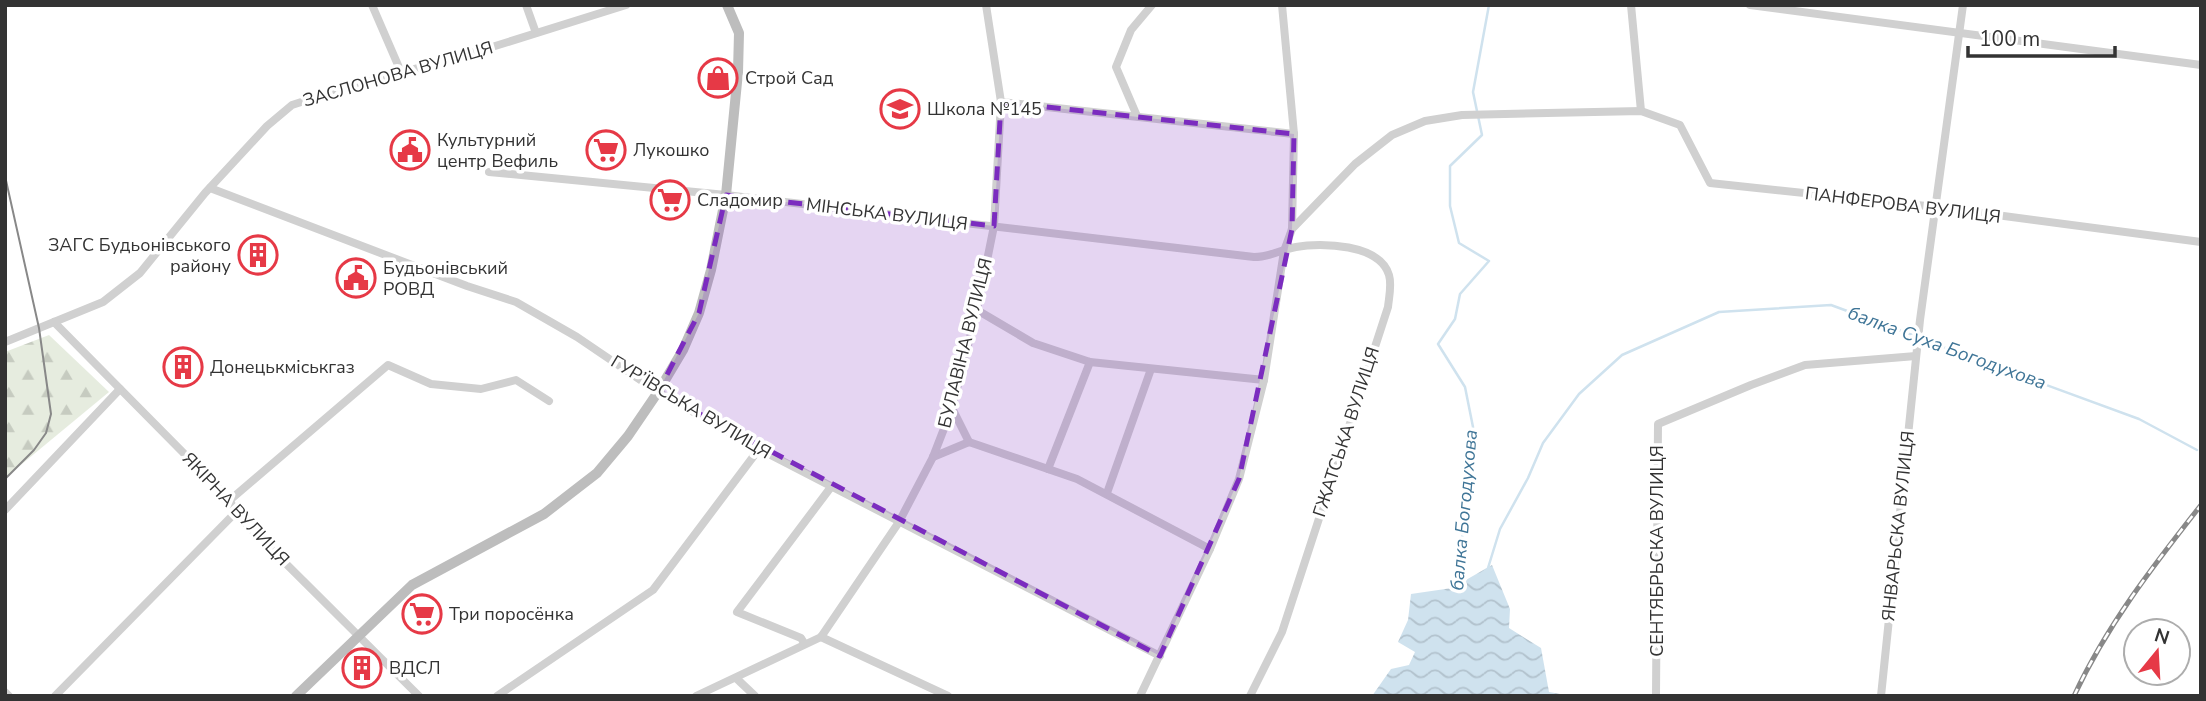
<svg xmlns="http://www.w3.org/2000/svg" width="2206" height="701" viewBox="0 0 2206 701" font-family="'Nunito Sans',sans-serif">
  <defs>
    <pattern id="forest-firs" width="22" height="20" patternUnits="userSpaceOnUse" patternTransform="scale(1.75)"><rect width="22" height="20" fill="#e6ecdf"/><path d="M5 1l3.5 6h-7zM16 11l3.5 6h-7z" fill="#c6cbc0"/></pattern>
    <pattern id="water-waves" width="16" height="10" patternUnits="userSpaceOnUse" patternTransform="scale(1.75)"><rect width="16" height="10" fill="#cfe2ee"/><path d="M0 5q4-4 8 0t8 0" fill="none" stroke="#b2c2cd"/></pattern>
  </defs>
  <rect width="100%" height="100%" fill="#fff"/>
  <!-- forest -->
  <polygon fill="url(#forest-firs)" points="49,335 109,392 5,478 5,352"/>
  <!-- water -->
  <polygon fill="url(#water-waves)" points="1492,565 1510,609 1509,628 1541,648 1549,692 1571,696 1372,696 1391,669 1409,665 1415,652 1398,642 1408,620 1411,594 1452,588"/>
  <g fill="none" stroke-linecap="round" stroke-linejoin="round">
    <!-- stream -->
    <g stroke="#cfe2ee" stroke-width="2.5">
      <polyline points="1921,339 2139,419 2197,450"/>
      <polyline points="1488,568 1500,529 1528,478 1543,443 1579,394 1622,355 1719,312 1831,305 1915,336"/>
      <polyline points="1457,589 1473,427 1465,387 1438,344 1455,319 1460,294 1489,261 1459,243 1450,206 1450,166 1482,135 1473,92 1489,5"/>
    </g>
    <!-- street -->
    <g stroke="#d0d0d0" stroke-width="8">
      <polyline points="372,5 401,72"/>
      <polyline points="526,5 536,33"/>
      <polyline points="1631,5 1641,111"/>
      <polyline points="1750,5 2201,65"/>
      <polyline points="1001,102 1294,134"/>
      <polyline points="1137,116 1116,67 1131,30 1152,5"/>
      <path d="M489,172l237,23 528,62c16,0 26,-7 42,-10 25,-5 84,-3 93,28 3,10 0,22 -1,32l-106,325 -32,64"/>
      <polyline points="210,188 467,286 516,302 577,337 658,392 759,449 1160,656"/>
      <polyline points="1292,229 1355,164 1392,135 1425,121 1462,115 1641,111 1680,125 1710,183 1936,207 2201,242"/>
      <polyline points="977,310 1033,343 1090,362 1264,380"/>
      <polyline points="54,322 230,500 235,513 419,696"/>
      <polyline points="5,342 103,302 140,273 205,193 267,126 292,105 329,93 492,47 626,5"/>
      <polyline points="952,408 969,442"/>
      <polyline points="933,457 969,442 1077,479 1210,549"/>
      <polyline points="1048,469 1090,362"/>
      <polyline points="1107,493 1151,369"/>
      <polyline points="230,500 388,365 431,384 481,389 516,380 549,401"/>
      <polyline points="5,510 120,389"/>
      <polyline points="821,637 948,696"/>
      <polyline points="804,643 801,638 737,612 831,487"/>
      <polyline points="736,678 755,696"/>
      <polyline points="5,692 9,696"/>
      <polyline points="55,696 235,513"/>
      <polyline points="497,696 653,590 759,449"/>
      <polyline points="696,696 821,637 899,522 933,457 952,408 977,310 994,226 1001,102 986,5"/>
      <polyline points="1140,696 1210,549 1239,479 1264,380 1284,251 1292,229 1294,134 1282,5"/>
      <polyline points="1656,696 1658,424 1751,385 1805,365 1916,356"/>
      <polyline points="1881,696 1920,320 1963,5"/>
    </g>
    <!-- secondary -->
    <polyline stroke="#bdbdbd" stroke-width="10" points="296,696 412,585 544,514 597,473 628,436 658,392 683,350 699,313 711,270 726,195 738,72 739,33 727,5"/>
    <!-- tram -->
    <polyline stroke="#888" stroke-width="2" points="5,176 39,328 51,414 46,433 34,450 5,479"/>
    <!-- rail casing -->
    <g stroke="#888" stroke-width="5">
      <path id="rail" d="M2074,696c33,-71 79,-130 127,-191"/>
    </g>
    <!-- rail -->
    <use href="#rail" stroke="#fff" stroke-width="2.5" stroke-dasharray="8" stroke-linecap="butt"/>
  </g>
  <!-- marked area -->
  <path fill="#7b2cbf" fill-opacity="0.2" stroke="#7b2cbf" stroke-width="5" stroke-dasharray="14 9" stroke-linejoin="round" d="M1001,102l293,32 -2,95 -53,250 -79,177 -502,-264 41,-79 27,-118 268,31z"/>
  <!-- icons -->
  <defs>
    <g id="shop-ring" transform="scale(2.0125)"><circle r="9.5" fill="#fff" stroke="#e63946" stroke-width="1.5"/><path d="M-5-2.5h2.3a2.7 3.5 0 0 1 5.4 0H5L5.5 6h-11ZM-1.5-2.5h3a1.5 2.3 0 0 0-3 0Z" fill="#e63946"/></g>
    <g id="school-ring" transform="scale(2.0125)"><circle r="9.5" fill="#fff" stroke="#e63946" stroke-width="1.5"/><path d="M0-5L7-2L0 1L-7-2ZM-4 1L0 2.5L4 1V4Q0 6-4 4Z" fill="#e63946"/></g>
    <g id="civic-ring" transform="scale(2.0125)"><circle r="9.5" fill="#fff" stroke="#e63946" stroke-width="1.5"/><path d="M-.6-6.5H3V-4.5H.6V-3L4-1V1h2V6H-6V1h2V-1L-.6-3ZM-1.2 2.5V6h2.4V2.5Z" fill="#e63946"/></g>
    <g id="supermarket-ring" transform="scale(2.0125)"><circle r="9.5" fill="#fff" stroke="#e63946" stroke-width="1.5"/><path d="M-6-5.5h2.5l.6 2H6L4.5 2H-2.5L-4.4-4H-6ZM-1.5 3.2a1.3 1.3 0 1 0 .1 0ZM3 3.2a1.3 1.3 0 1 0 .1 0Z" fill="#e63946"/></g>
    <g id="building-ring" transform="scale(2.0125)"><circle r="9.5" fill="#fff" stroke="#e63946" stroke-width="1.5"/><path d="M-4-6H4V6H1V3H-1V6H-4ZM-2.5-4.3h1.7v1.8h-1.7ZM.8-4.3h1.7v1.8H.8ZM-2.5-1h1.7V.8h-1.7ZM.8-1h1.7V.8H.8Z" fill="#e63946"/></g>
  </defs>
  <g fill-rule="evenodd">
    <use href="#shop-ring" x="718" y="78"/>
    <use href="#school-ring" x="900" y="109"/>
    <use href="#civic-ring" x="410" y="150"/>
    <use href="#supermarket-ring" x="606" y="150"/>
    <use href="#supermarket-ring" x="670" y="200"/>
    <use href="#building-ring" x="258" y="255"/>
    <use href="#civic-ring" x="356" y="278"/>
    <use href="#building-ring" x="183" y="367"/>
    <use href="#supermarket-ring" x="422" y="614"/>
    <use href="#building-ring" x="362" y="668"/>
  </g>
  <g text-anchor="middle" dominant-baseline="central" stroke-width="7" stroke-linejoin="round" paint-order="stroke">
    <!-- street labels -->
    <g font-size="18" fill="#333" stroke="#fff">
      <text transform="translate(398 74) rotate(-16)">ЗАСЛОНОВА ВУЛИЦЯ</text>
      <text transform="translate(1903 205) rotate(7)">ПАНФЕРОВА ВУЛИЦЯ</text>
      <text transform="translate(887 214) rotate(7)">МІНСЬКА ВУЛИЦЯ</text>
      <text transform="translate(965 343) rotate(-76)">БУЛАВІНА ВУЛИЦЯ</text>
      <text transform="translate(691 407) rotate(31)">ГУР’ЇВСЬКА ВУЛИЦЯ</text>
      <text transform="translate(1346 432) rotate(-72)">ГЖАТСЬКА ВУЛИЦЯ</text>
      <text transform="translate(236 509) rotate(47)">ЯКІРНА ВУЛИЦЯ</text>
      <text transform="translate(1898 526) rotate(-84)">ЯНВАРЬСКА ВУЛИЦЯ</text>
      <text transform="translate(1657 551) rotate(-90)">СЕНТЯБРЬСКА ВУЛИЦЯ</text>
    </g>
    <!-- poi labels -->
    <g font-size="18" fill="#333" stroke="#fff" text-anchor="start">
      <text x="745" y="78">Строй Сад</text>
      <text x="927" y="109">Школа №145</text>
      <text x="437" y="140">Культурний<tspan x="437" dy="21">центр Вефиль</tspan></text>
      <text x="633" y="150">Лукошко</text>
      <text x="697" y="200">Сладомир</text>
      <text x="231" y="245" text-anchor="end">ЗАГС Будьонівського<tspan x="231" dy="21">району</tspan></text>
      <text x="383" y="268">Будьонівський<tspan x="383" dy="21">РОВД</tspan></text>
      <text x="210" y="367">Донецькміськгаз</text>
      <text x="449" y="614">Три поросёнка</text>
      <text x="389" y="668">ВДСЛ</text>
    </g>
    <!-- water labels -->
    <g font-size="19" font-style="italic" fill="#3f7597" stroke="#fff">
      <text transform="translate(1947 348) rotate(20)">балка Суха Богодухова</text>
      <text transform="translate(1464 510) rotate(-85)">балка Богодухова</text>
    </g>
  </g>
  <!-- border -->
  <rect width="2206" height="701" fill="none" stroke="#333333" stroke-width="14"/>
  <!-- north arrow -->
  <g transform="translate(2157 652) rotate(18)"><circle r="33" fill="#ffffff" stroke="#adadad" stroke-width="2"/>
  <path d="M0-5L12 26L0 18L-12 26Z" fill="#e63946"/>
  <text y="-10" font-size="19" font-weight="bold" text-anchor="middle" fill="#333333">N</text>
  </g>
  <!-- scale -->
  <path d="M1968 46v10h147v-10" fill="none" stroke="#333333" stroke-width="3.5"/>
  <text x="1979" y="46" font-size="21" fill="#333333" stroke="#ffffff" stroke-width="5" paint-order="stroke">100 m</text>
</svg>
